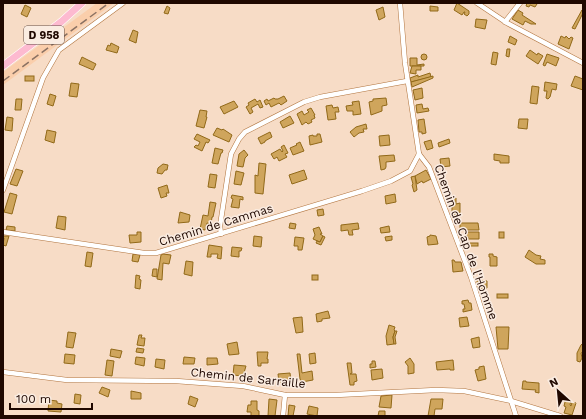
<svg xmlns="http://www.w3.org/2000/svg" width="586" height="419" viewBox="0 0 586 419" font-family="'Work Sans',sans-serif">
  <rect width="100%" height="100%" fill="#f7dcc6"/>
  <!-- built -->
  <polygon fill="#faceab" points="97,3 114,3 3,85 3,72"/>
  <!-- building -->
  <g fill="#cfa55c" stroke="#916919">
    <polygon points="457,3 469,11 469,14 467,16 464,14 465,12 464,12 462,15 454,10"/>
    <polygon points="527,3 534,3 537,4 535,7 530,5 529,7 526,6"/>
    <polygon points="25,5 31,8 27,17 21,14"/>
    <polygon points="167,6 170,8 168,14 164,13"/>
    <polygon points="430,6 438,7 438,11 430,11"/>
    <polygon points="383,7 385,17 379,20 376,10"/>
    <polygon points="518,10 523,13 522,15 536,24 531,24 525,21 523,25 512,19"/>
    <polygon points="582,10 583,13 575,29 572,28"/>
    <polygon points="476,19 487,20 485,29 475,27"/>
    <polygon points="133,30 138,32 136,43 129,40"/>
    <polygon points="510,36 517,40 515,45 508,42"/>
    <polygon points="561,36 565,38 566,36 569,39 571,37 573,38 569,49 558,44"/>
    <polygon points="111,43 119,47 117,53 106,50 108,45 110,46"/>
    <polygon points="507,49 510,49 509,57 506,56"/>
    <polygon points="530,50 537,55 538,53 543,56 538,64 526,56"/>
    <polygon points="493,52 498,53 496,65 491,64"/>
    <polygon points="547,54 559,58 556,66 547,62 545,66 543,65"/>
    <circle cx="424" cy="57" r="3"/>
    <polygon points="82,57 96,64 93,70 79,64"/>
    <polygon points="410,58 417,58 417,65 424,64 424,66 410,66"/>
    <polygon points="412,66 421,66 421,70 416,70 416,74 410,73"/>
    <polygon points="430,73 431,77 411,82 410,78 418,75 418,77"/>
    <rect x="25" y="76" width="9" height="5"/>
    <polygon points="433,76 433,78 412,87 411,82"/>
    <polygon points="575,76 583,79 583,90 571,86"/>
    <polygon points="545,82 557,84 556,90 552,89 550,97 548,99 546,98 547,91 544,91"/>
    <polygon points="71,83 79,84 77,97 69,96"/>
    <polygon points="532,86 539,87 537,104 530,103"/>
    <polygon points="422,88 423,98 415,100 413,90"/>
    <polygon points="50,94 56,96 53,106 47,104"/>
    <polygon points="284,96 287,101 281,105 279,103 271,107 269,103 266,105 264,101 267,99 268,101 274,98 275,99 278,99"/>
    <polygon points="386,98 387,105 382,106 382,111 371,115 369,102 373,101 373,99"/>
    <polygon points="16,99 22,99 21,110 15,110"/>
    <polygon points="255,99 257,102 260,100 263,107 260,108 258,104 251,108 253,112 250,114 246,107 249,105 248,103"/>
    <polygon points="234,101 238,107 224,114 220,107"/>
    <polygon points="359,101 361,114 353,115 353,111 347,111 346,106 353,105 352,102"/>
    <polygon points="422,104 423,109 428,108 429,111 417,113 416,105"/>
    <polygon points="332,105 333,108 338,107 339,112 335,112 336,119 328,120 326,106"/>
    <polygon points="311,108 315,115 314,115 315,118 311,120 312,122 308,124 306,122 302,125 297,114 302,111 304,115 309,112 307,110"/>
    <polygon points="200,110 207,111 206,117 207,117 204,128 196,126"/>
    <polygon points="290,116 294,123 283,128 280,122"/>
    <polygon points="7,117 13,118 12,131 5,130"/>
    <polygon points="424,119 426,133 422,134 422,132 419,132 418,120"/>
    <polygon points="519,119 528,119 527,129 518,128"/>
    <polygon points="366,124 367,129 363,129 364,132 359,133 354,137 350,132 356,127"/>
    <polygon points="217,128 222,130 223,129 232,135 229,142 213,135"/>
    <polygon points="47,130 56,132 54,143 45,140"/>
    <polygon points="270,132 272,137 265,141 265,142 261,144 258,138"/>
    <polygon points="197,134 210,140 208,143 206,142 202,151 194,147 196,145 198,146 200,142 194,139"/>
    <polygon points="317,134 320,134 322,142 310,145 309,136 313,135 313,136 317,136"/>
    <polygon points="389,135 390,145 380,146 379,136"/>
    <polygon points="449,139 450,143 439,147 438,143"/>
    <polygon points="431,140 433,148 427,150 424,142"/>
    <polygon points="300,142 304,151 293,155 290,148 297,145 296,144"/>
    <polygon points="284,145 288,153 285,154 287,157 279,161 277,157 274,159 271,154 280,149 282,152 283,151 281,147"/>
    <polygon points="215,148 223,150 222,153 221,153 218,164 212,163"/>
    <polygon points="244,150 248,155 245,158 243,167 237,166 239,154"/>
    <polygon points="494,154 509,156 509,163 500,163 500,161 494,160"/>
    <polygon points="394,155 395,161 386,162 386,167 385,169 381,170 379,156"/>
    <polygon points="449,158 450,166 441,167 440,159"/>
    <polygon points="259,163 266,164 263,194 255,193 255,175 258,176"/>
    <polygon points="163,164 168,165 167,170 165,170 162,174 157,173 158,168"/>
    <polygon points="16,169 23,171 17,186 10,184"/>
    <polygon points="304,170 307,179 292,184 289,175"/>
    <polygon points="426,170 431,179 423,183 422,181 417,184 415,176"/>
    <polygon points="236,171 244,173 241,185 234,184"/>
    <polygon points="210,174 217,175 215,188 208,187"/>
    <polygon points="415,176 417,190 414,192 412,185 413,184 411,177"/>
    <polygon points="167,185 169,193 166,193 167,196 161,198 158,188"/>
    <polygon points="10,193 17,195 12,214 4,212"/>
    <polygon points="395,194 396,202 386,204 385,196"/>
    <polygon points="232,195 243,197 243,200 240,199 239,208 231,207 233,199 231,198"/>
    <polygon points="452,198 456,198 456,204 460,203 460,215 452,215"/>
    <polygon points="210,202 216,203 213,217 212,217 211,224 207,223 205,230 200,229 203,215 208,216"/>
    <polygon points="323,209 324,215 318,216 317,210"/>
    <polygon points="180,212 190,215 189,222 178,223"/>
    <polygon points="58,216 66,217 65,230 56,228"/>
    <polygon points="290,223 296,224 295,229 289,228"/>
    <polygon points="358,223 359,229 352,230 353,235 349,235 348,230 341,231 341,225"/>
    <polygon points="460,223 478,223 479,230 460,230"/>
    <polygon points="7,226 15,227 15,231 6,230"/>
    <polygon points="389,226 390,232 381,233 380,228"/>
    <polygon points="319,227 322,234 320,234 323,236 320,242 313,239 315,235 313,229"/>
    <polygon points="137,232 141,232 141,242 130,243 129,235 137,235"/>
    <polygon points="466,232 479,232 479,239 468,239 468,237 466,237"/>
    <rect x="499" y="232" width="5" height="6"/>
    <polygon points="430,235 436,236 438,244 428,245 427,237 430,236"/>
    <polygon points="3,236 9,236 6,246 3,245 4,238 3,237"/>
    <polygon points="254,236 262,237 261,247 253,246"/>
    <polygon points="323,236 325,237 321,245 316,243 317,241 320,242"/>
    <polygon points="392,236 392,240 386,241 385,237"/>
    <polygon points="295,237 304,238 302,250 298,250 298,246 294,246"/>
    <rect x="468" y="243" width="10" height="3"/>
    <polygon points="209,245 222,247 221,259 217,258 218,254 211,254 211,257 207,257"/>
    <polygon points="232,247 242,248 241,251 239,251 239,257 231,256"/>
    <polygon points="529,250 536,255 541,256 540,259 545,260 545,264 536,264 525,257"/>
    <polygon points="87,252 93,253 91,267 85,266"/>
    <polygon points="133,254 140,255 138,262 132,261"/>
    <polygon points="163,254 171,255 169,264 163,263 162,280 157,279 161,255"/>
    <polygon points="489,254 493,254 493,256 497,257 497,266 490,266 490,257 489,257"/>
    <polygon points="452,260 454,260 455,262 461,262 463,271 453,272"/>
    <polygon points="186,261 193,262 192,276 184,274"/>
    <polygon points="153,269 157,269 157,277 152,276"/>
    <polygon points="136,275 140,276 139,279 141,280 140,289 135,288"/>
    <rect x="312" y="275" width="6" height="5"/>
    <polygon points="477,280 487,281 487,288 477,289"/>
    <rect x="497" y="294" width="11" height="4"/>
    <polygon points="468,300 469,303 471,303 472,310 463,312 463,309 465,309 464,304 462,304 462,301"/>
    <polygon points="328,311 330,318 322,319 322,321 317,322 316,314"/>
    <polygon points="302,317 303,332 296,333 293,318"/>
    <polygon points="467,317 469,326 460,327 459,318"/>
    <polygon points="389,325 395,327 394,330 395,331 393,337 394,344 387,345 386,336"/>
    <polygon points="496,327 509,327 508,349 498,349"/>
    <polygon points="395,331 397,331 395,337 396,344 394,344 393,337"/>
    <polygon points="68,332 76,333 73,348 66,347"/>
    <polygon points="139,335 142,335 141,338 145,338 144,346 137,345"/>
    <polygon points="479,337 480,347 473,348 471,339"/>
    <polygon points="237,342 239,354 229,355 227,344"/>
    <polygon points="583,343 583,352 581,353 582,358 580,362 577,361 577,353 581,345"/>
    <polygon points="137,348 144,349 143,353 136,352"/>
    <polygon points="111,349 122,351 120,358 110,356"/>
    <polygon points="257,352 268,352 267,359 268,359 268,363 261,363 261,366 258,366"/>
    <polygon points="315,353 316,363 310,364 309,354"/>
    <polygon points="65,354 75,355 74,364 64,363"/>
    <polygon points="297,354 300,354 302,373 312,371 313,380 302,382 300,379"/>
    <polygon points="136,357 145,358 144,366 135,364"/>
    <polygon points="184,357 195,358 194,364 183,364"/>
    <polygon points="207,358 217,358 218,364 207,365"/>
    <polygon points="410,358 414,364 414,373 408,374 408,366 405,362"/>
    <polygon points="156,359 165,360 164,369 155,367"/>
    <polygon points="107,360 114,361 112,376 105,375"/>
    <polygon points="453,360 454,370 450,370 450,369 437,370 436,362"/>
    <polygon points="372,361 375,361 376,367 370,368 370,364 372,364"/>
    <polygon points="347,363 351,363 352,373 350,374 356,374 357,381 354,382 354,385 350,385"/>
    <polygon points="234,365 246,366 243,376 233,375"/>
    <polygon points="484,366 486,379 478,381 475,370 479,369 479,367"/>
    <polygon points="382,369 383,378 372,380 371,370"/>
    <polygon points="290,373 291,381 279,382 278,374"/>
    <polygon points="523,381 526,381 526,382 539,383 539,393 535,392 536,390 522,389"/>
    <polygon points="102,387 110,390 108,397 99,393"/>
    <polygon points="131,391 141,393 141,399 131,399"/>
    <polygon points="75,394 81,395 80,404 74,403"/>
    <polygon points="392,395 391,408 379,407 381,396"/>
    <polygon points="190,396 198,399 195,407 188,404"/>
    <polygon points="566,398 571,400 570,405 571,406 572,402 576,403 572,415 564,413 566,407 564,406"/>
    <polygon points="269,399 277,400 275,416 268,416"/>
    <polygon points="431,399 443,399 442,409 435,409 434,416 428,416"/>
    <polygon points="49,400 57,401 57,403 62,404 61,412 48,411"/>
    <polygon points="251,401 257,401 257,410 259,411 259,416 251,416 251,412 247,412 248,405 251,405"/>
    <polygon points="289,405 295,406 293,416 288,416"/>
    <polygon points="309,406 318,408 317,416 307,414"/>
    <polygon points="379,411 385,411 385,416 378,416"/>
  </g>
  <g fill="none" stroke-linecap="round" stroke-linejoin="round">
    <!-- street casing -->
    <g stroke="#b2753f" stroke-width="5.5">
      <g id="street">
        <polyline points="400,3 405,63 419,154 429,167 471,277 516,416"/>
        <polyline points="477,3 507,23 583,63"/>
        <polyline points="505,22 520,3"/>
        <polyline points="3,190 43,78 59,50 123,3"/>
        <polyline points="3,232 144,253 156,253 362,191 391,181 410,171 419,154"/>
        <polyline points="221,234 220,226 231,154 239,139 245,132 304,102 320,97 407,81"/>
        <polyline points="3,372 67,380 176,381 243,386 285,395 336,395 436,390 464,391 511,401 560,416"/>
        <polyline points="283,416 285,395"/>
      </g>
    </g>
    <!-- primary casing -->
    <g stroke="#fff" stroke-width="8">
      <polyline id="primary" points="3,66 61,22 82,3"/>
    </g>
    <!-- street -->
    <use href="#street" stroke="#fff" stroke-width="4.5"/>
    <!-- primary -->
    <use href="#primary" stroke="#fdbad0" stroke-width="7"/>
    <!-- rail -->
    <polyline stroke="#8a7162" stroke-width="1.5" stroke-dasharray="8 4" stroke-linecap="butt" points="3,81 109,3"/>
  </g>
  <g text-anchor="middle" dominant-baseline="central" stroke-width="3" stroke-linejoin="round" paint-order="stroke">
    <!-- shield labels -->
    <rect fill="#faece1" stroke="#614c44" stroke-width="1" x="24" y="26" width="40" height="18" rx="3"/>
    <g font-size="11" font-weight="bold" fill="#1f0800">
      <text x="44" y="35">D 958</text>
    </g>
    <!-- street labels -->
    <g font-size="12" fill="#1f0800" stroke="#faece1">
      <text transform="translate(216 225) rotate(-17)">Chemin de Cammas</text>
      <text transform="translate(466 242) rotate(70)">Chemin de Cap de l'Homme</text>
      <text transform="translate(248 378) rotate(6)">Chemin de Sarraille</text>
    </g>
  </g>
  <!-- border -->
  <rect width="586" height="419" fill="none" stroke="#1f0800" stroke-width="8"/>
  <!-- north arrow -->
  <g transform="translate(558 391) rotate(333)" stroke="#faece1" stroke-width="3" paint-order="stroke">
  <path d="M0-3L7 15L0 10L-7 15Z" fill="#1f0800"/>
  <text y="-6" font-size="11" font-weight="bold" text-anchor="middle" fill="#1f0800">N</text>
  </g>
  <!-- scale -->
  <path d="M10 403v6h82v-6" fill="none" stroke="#1f0800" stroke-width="2"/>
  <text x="16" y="403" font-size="12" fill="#1f0800" stroke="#faece1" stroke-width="3" paint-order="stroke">100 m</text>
</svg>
